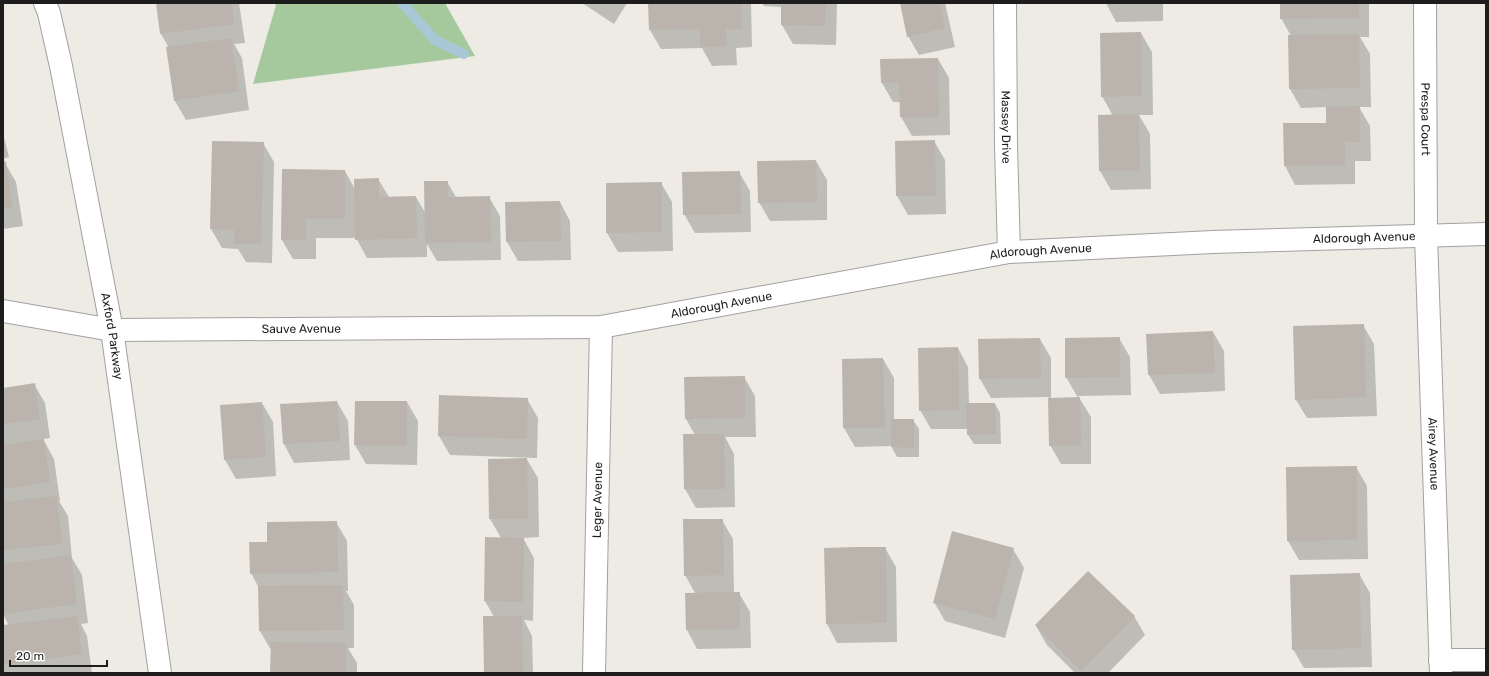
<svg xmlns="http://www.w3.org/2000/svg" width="1489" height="676" viewBox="0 0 1489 676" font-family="Rubik,sans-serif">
  <rect width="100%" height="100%" fill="#edebe4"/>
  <!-- forest -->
  <polygon fill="#a5c99c" points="275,3 445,3 475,56 253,84 276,5"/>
  <!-- shadow -->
  <g fill="#0003">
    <polygon points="157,3 239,3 245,43 234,44 242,58 249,110 186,120 175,101 169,48 161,34"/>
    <polygon points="582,3 627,3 614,24"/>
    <polygon points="649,3 751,3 752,47 736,48 737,65 712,66 702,48 661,49 650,30"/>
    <polygon points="762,3 837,3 836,45 793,44 782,25 782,7 764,6"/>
    <polygon points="901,3 945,3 955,47 919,55 908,36"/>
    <polygon points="1106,3 1163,3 1163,21 1116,22"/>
    <polygon points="1281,3 1369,3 1369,37 1360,37 1370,54 1371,107 1359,107 1370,126 1371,161 1355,161 1355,184 1295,185 1285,166 1327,124 1327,107 1301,108 1290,89 1291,36 1281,18"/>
    <polygon points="1141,33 1152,52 1153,115 1139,115 1150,134 1151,189 1111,190 1100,171 1099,116 1113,116 1102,96"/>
    <polygon points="938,59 949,78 950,135 912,136 901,117 900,102 893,102 882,83 881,60"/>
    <polygon points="3,133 9,157 3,159"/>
    <polygon points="934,141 945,160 946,214 908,215 897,196 896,142"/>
    <polygon points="213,142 263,143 274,162 272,263 246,262 238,249 222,248 211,229"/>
    <polygon points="816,161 827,180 827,220 770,221 759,202"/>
    <polygon points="3,163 5,163 16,182 23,226 3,229"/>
    <polygon points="345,171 355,189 378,179 389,197 416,197 426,214 447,182 456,197 489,197 500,216 501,260 437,261 427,244 427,257 367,258 356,238 316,238 316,259 293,259 282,240"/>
    <polygon points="739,172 750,191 751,232 695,233 684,214"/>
    <polygon points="661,183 672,202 673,251 618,252 607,233"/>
    <polygon points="560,202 570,221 571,260 518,261 507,242 506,203"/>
    <polygon points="1363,325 1374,344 1377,416 1307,418 1296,400"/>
    <polygon points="1213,332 1224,351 1225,391 1160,394 1149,375 1147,335"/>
    <polygon points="1119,338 1130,357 1131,395 1078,396 1091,417 1091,464 1061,464 1050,445 1049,397 991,398 980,379 1040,339 1051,358 1051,399 1078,398 1066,377"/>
    <polygon points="958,348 968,367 969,404 995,404 1000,413 1001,444 974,444 968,435 968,429 931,429 920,410"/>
    <polygon points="883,359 894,378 894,420 913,420 919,429 919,457 897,457 891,446 855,447 844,428 843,360"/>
    <polygon points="744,377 755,396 756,437 725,437 734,454 735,507 696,508 685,489 684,435 695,435 686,419"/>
    <polygon points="34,384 45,403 50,438 43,439 54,459 60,501 59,501 68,516 72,558 82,575 88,623 81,624 87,636 92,673 3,673 3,626 9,626 3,614 3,389"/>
    <polygon points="527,399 538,418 537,458 450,455 439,436"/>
    <polygon points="337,402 348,421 350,460 294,463 284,444 281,405"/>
    <polygon points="407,402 418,421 417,465 366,464 355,445"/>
    <polygon points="262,403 273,422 276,476 236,479 225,460"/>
    <polygon points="526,458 538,478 539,537 523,538 534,558 533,621 524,620 532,636 533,673 485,673 494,617 485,601 501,538 490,519 489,460 526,459"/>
    <polygon points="1356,467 1367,486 1368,559 1299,560 1288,541"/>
    <polygon points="722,520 733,539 734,593 739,593 750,612 751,648 697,649 687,630 695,593 685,575"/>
    <polygon points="336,522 347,541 348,591 346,591 354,605 354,648 348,648 357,663 357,673 271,673 271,650 260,631 259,588 251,573 268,543"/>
    <polygon points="885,548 896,567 897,642 837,643 827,624 825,549"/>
    <polygon points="1013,549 1024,568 1005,638 945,621 934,602"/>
    <polygon points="1359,574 1370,593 1372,667 1304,668 1293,649"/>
    <polygon points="1134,616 1145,635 1108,673 1075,673 1047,645 1036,626"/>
  </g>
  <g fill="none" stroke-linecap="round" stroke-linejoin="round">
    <!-- stream -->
    <polyline stroke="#a8c8d8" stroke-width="10" points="402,3 435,40 464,54"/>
  </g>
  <!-- building -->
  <g fill="#bab4ad">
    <polygon points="156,3 232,3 234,24 160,34"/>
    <polygon points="648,3 741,3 742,29 726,29 727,46 700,47 700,29 649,30"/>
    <polygon points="781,3 826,3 825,26 781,25"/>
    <polygon points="900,3 939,3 945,28 907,37"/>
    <polygon points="1280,3 1359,3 1359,18 1280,19"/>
    <polygon points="1141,32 1142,96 1101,97 1100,33"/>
    <polygon points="1359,34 1360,88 1289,89 1288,35"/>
    <polygon points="231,38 239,91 174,101 166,47"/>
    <polygon points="938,58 939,117 900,117 899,83 881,83 880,59"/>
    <polygon points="1360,106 1360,142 1345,142 1345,165 1284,166 1283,123 1326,123 1326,107"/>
    <polygon points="1139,114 1140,171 1099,171 1098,115"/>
    <polygon points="935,140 936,196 896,196 895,141"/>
    <polygon points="212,141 264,142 261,244 234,244 234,230 210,229"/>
    <polygon points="816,160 817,202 758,203 757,161"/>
    <polygon points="6,161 12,207 3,208 3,162"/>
    <polygon points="282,169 345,170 345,219 306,219 306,240 281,240"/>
    <polygon points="740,171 741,214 683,215 682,172"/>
    <polygon points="379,178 379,197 416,196 417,238 355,240 354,179"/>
    <polygon points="424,181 448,181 448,197 490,196 491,242 425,243"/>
    <polygon points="662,182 662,232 606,233 606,183"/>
    <polygon points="560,201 561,241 506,242 505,202"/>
    <polygon points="1364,324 1366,397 1295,400 1293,326"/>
    <polygon points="1213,331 1215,373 1148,375 1146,334"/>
    <polygon points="1120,337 1120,377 1065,378 1065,338"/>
    <polygon points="1040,338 1041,378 979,379 978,339"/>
    <polygon points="958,347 959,410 919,411 918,348"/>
    <polygon points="883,358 885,428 843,428 842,359"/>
    <polygon points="745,376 745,418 685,419 684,377"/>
    <polygon points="35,383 40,419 3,424 3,388"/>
    <polygon points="439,395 528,398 527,439 438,436"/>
    <polygon points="1080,397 1081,445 1049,446 1048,398"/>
    <polygon points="337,401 340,441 283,444 280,404"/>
    <polygon points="355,401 407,401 407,446 354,445"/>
    <polygon points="262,402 266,457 224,460 220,405"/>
    <polygon points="966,403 995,403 996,434 967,435"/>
    <polygon points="891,419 914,419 914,448 891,447"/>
    <polygon points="683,434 724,434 725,489 684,489"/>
    <polygon points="44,439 50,482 3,489 3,445"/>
    <polygon points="527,458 528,519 489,519 488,459"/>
    <polygon points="1357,466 1357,540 1287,541 1286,467"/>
    <polygon points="57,496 62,544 3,550 3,502"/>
    <polygon points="683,519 723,519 724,575 684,576"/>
    <polygon points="337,521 338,572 250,574 249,542 267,542 267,522"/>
    <polygon points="952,531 1014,548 995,619 933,603"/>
    <polygon points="485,537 524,538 523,602 484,601"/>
    <polygon points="855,547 886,547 887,623 826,624 824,548"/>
    <polygon points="71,555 77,604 3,614 3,564"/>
    <polygon points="1088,571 1135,616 1081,671 1035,625"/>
    <polygon points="1360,573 1361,648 1292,650 1290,575"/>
    <polygon points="343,585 344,630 259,631 258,586"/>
    <polygon points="740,592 740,629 686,630 685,593"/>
    <polygon points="77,616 82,654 3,665 3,625"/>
    <polygon points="483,616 522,616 523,673 484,673"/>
    <polygon points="271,642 346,643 346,673 270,673"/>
  </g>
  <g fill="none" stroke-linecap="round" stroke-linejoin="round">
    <!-- street casing -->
    <g stroke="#a1a1a1" stroke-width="24">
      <g id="street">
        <path id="s1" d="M45,3l4,10 12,53 51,264 48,343"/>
        <path id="s2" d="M1005,3l1,143 3,106"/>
        <path id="s3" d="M1425,3l1,233 15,437"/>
        <path id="s4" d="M3,311l109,19 489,-3 408,-75 204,-10 273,-8"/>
        <polyline points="1440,660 1486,660"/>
        <path id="s5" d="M594,673l7,-346"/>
      </g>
    </g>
    <!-- street -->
    <use href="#street" stroke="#fff" stroke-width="22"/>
  </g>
  <g text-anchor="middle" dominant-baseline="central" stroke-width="3.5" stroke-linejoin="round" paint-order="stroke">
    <!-- street labels -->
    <g font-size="12" fill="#1d1d1d" stroke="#fff">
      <text stroke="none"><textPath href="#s3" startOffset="116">Prespa Court</textPath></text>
      <text stroke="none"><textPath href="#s2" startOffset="124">Massey Drive</textPath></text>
      <text stroke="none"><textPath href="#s4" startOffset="1370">Aldorough Avenue</textPath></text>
      <text stroke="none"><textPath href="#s4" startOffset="1046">Aldorough Avenue</textPath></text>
      <text stroke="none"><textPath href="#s4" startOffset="722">Aldorough Avenue</textPath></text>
      <text stroke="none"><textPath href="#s4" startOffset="300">Sauve Avenue</textPath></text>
      <text stroke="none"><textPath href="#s1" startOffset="340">Axford Parkway</textPath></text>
      <text stroke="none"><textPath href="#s3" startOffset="451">Airey Avenue</textPath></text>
      <text stroke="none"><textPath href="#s5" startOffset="173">Leger Avenue</textPath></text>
    </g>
  </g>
  <!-- border -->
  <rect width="1489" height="676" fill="none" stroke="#1d1d1d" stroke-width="8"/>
  <!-- scale -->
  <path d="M10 660v6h97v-6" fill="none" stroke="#1d1d1d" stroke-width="2"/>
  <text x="16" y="660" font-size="12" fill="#1d1d1d" stroke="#ffffff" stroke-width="3" paint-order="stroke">20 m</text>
</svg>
